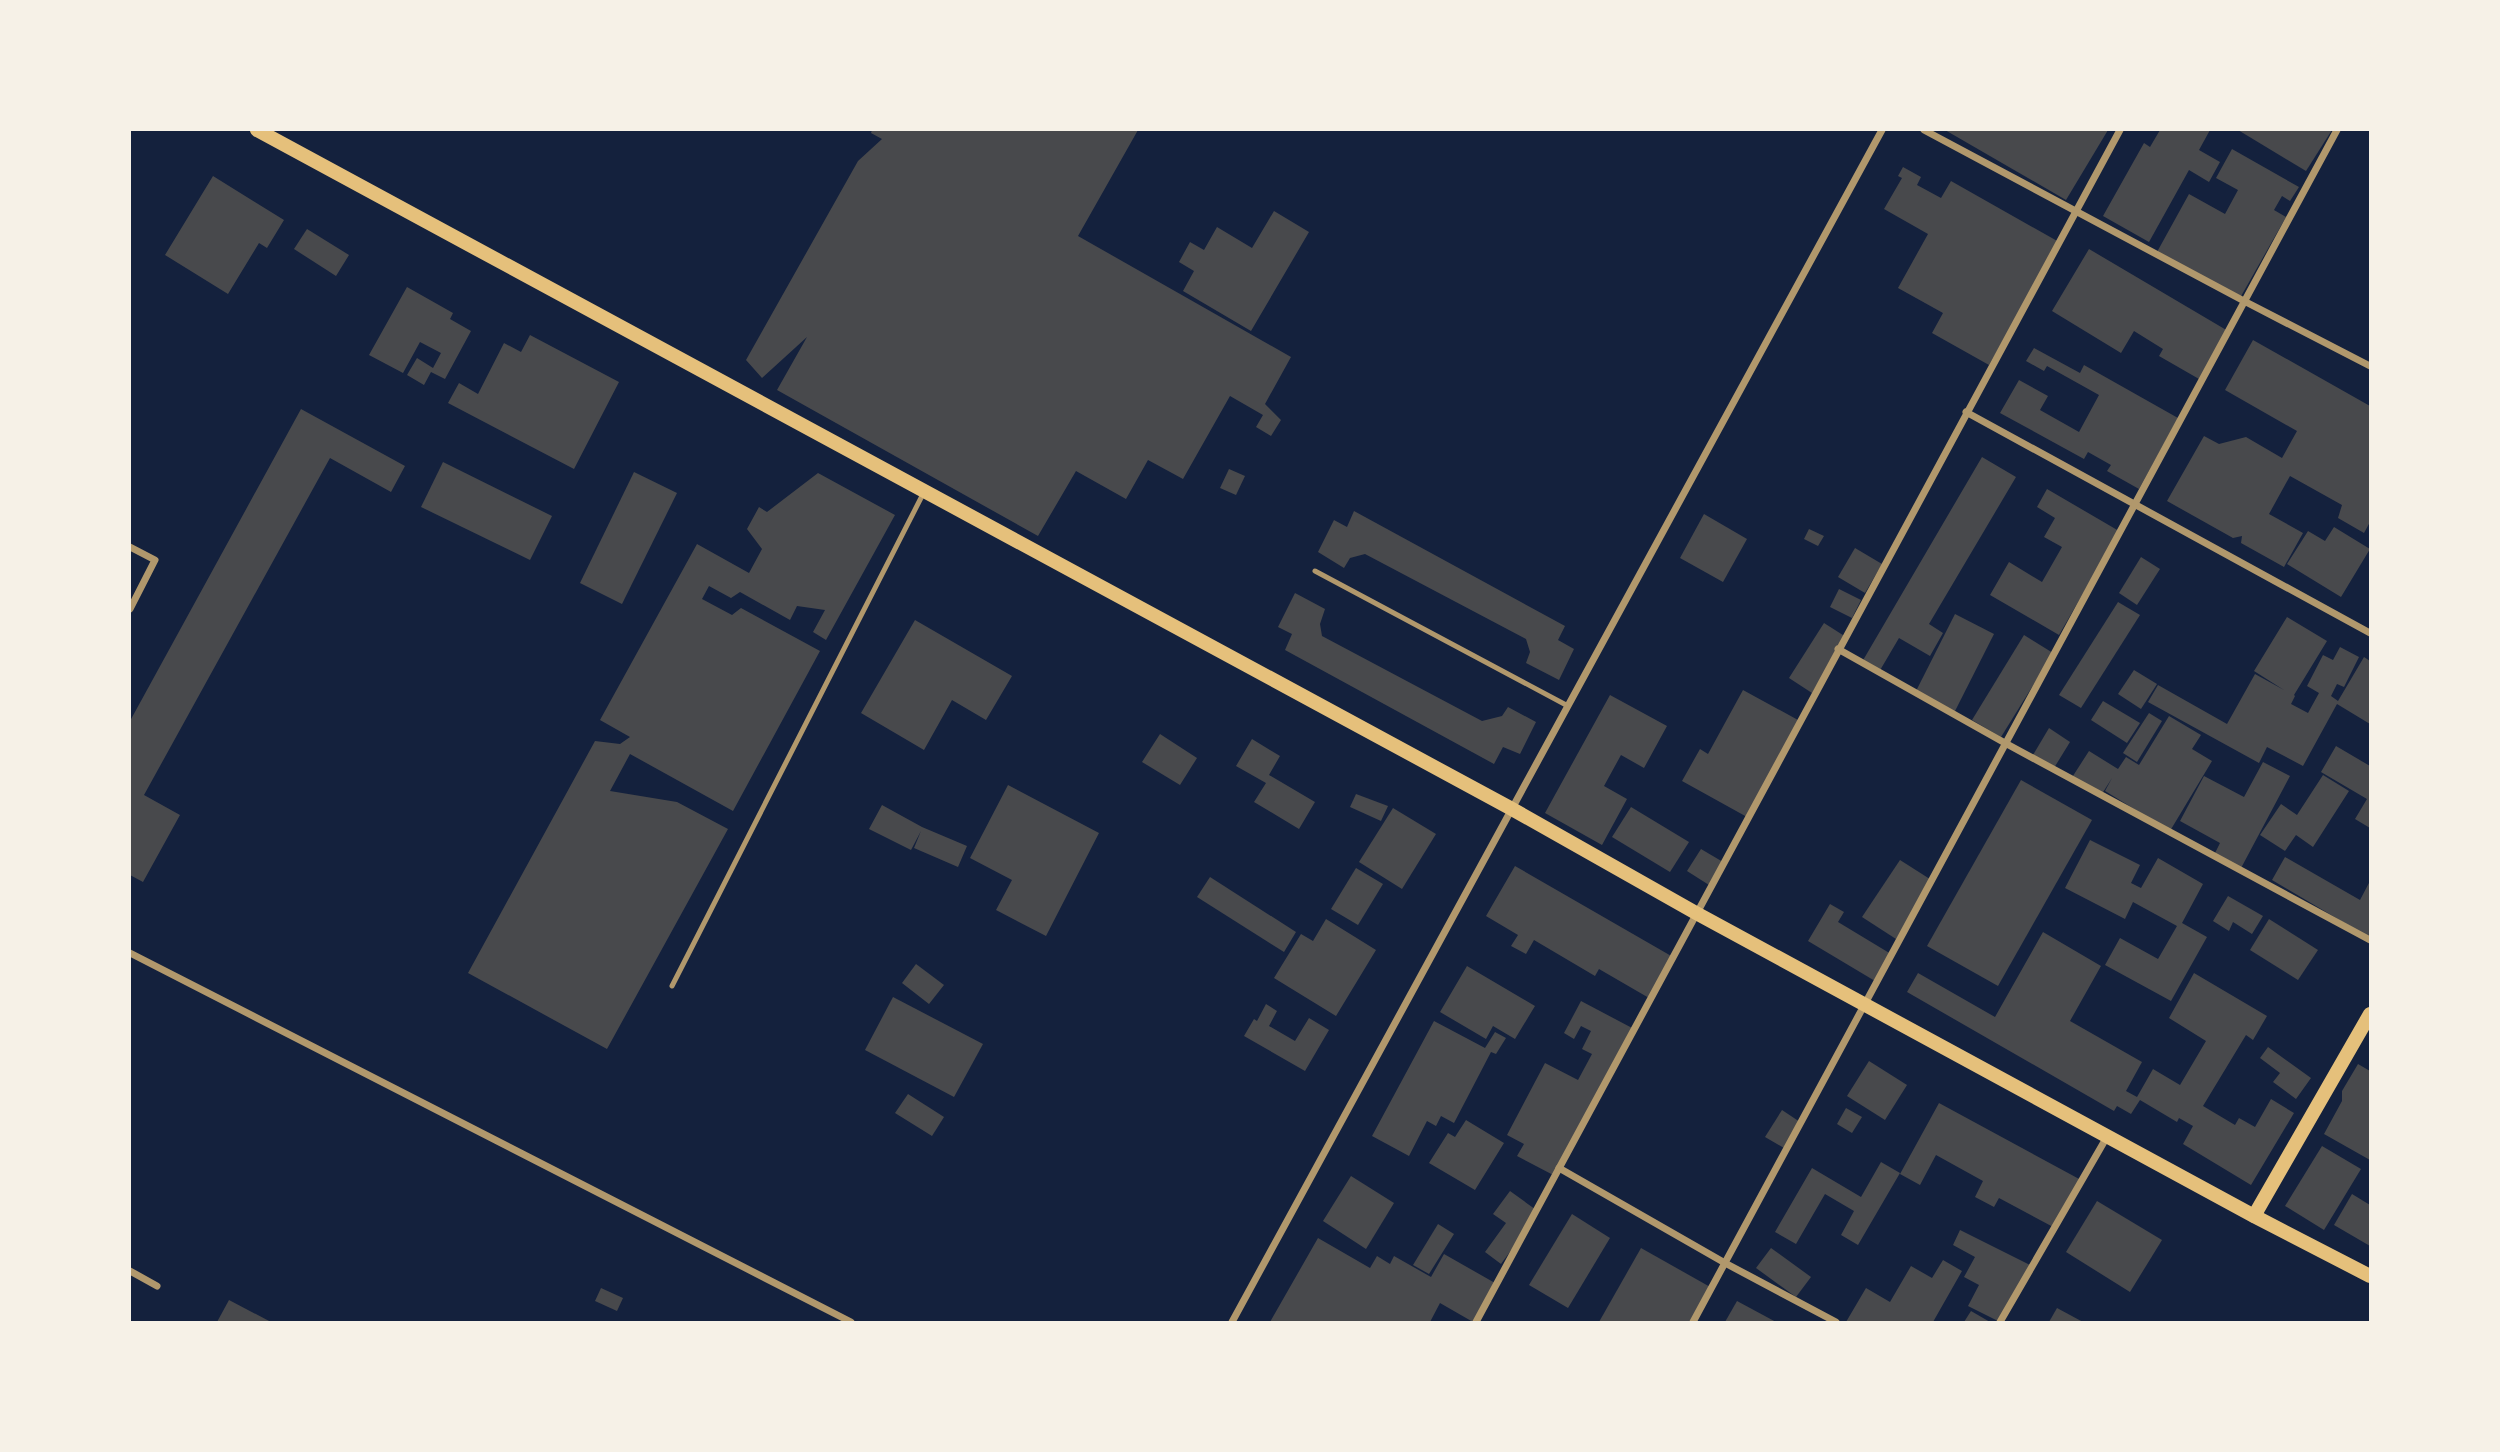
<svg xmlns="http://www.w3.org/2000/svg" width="2500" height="1452" viewBox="0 0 2500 1452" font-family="Jost,sans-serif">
  <rect width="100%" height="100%" fill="#14213d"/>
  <!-- building -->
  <g fill="#48494c">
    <polygon points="872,130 1138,130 1078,236 1291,357 1265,404 1281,420 1271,436 1256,427 1263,415 1230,396 1183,479 1148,460 1126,499 1076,471 1038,536 777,390 807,337 762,378 746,360 858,161 882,139 871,133"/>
    <polygon points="1945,130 2108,130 2066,200"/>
    <polygon points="2160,130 2210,130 2199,150 2220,162 2209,182 2189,170 2149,242 2103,216 2144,143 2150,147"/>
    <polygon points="2238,130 2332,130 2306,171"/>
    <polygon points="2232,149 2299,187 2290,201 2282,196 2274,210 2286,217 2240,298 2157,252 2189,194 2225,214 2238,190 2216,178"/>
    <polygon points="1903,167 1921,177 1917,185 1941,198 1951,181 2059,242 1989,365 1932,333 1943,313 1898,288 1928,234 1884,209 1902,178 1898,176"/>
    <polygon points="213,176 284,220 267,248 259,243 228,294 165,255"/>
    <polygon points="1274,211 1309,232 1251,331 1183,291 1194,271 1179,262 1190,242 1204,250 1217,227 1252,248"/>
    <polygon points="307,229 349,255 336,276 294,249"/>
    <polygon points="2089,249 2228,331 2199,379 2159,356 2163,349 2134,331 2121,353 2052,311"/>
    <polygon points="407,287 453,313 450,319 471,331 445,379 431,372 424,385 407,375 417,358 433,368 441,353 420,342 403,373 369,355"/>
    <polygon points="530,335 619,382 574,469 448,403 459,383 478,394 504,343 521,352"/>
    <polygon points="2253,340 2370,406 2370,522 2364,533 2338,518 2342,505 2290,476 2269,514 2303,533 2284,567 2241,543 2242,536 2233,538 2167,501 2204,436 2219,444 2246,437 2282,458 2297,431 2225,390"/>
    <polygon points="2034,348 2080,373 2084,365 2178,418 2139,489 2107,471 2111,465 2088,452 2084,459 2000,413 2019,380 2048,396 2040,410 2079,432 2099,395 2047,366 2044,371 2026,361"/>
    <polygon points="301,409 405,466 391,492 330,458 144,795 180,815 143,882 130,875 130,721"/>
    <polygon points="1982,457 2016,477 1929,624 1943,633 1930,656 1899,638 1879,672 1862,662"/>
    <polygon points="443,462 552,516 530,560 421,507"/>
    <polygon points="1229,469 1245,476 1236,495 1220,488"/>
    <polygon points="634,472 677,493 622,604 580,583"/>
    <polygon points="818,473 895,515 826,640 813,632 825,610 797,606 790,620 740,592 731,598 709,586 702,599 732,615 741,608 820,651 733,811 630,754 610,791 677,802 728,829 607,1049 468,973 595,741 620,744 630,737 600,720 697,544 749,573 762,549 747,529 759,507 767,512"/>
    <polygon points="2047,489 2119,531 2059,635 1990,595 2009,562 2042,582 2062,547 2044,537 2055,518 2037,507"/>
    <polygon points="1354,511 1565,626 1558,640 1574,649 1559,680 1526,663 1530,652 1526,639 1365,554 1350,558 1344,568 1318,552 1334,520 1347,527"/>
    <polygon points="1704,514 1747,539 1723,582 1680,558"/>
    <polygon points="2334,527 2370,549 2341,597 2287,564 2308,531 2325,541"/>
    <polygon points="1809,529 1824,536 1818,546 1804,539"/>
    <polygon points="1855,548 1882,564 1865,593 1838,577"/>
    <polygon points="2141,557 2160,569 2137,605 2119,593"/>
    <polygon points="1839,589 1861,600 1852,618 1830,607"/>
    <polygon points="1295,593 1325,609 1320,624 1322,636 1482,721 1502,716 1508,707 1536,722 1520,754 1503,747 1494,764 1285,650 1292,634 1278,627"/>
    <polygon points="2118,602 2140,615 2081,708 2059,695"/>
    <polygon points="1955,614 1994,634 1954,713 1915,693"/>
    <polygon points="2287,617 2327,641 2294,695 2295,696 2291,704 2308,713 2319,693 2307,686 2323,655 2333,660 2340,647 2359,657 2344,687 2337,684 2331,696 2338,701 2364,657 2370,661 2370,724 2337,704 2303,766 2267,747 2259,763 2148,702 2158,685 2227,724 2255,674 2284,690 2254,671"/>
    <polygon points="915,620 1012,676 986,720 952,700 924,750 861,713"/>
    <polygon points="1824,623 1846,637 1812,693 1789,678"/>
    <polygon points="2024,635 2053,653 2001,737 1972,720"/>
    <polygon points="2134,670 2157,684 2141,709 2118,694"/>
    <polygon points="1743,690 1798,720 1747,817 1682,781 1700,749 1708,754"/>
    <polygon points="1610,695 1667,726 1644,768 1621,755 1604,786 1627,799 1602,845 1545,813"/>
    <polygon points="2103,701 2140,723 2127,743 2091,720"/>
    <polygon points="2149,713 2162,721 2137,762 2123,753"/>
    <polygon points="2169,716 2201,735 2192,749 2212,761 2170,831 2105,791 2112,778 2100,797 2071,779 2089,751 2118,769 2126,757 2139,765"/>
    <polygon points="2049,728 2070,742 2054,768 2033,755"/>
    <polygon points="1160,734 1197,758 1180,785 1142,762"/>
    <polygon points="1252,739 1280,756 1269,775 1315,802 1299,829 1254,802 1266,783 1236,766"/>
    <polygon points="2336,746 2370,766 2370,828 2355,819 2367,799 2321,772"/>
    <polygon points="2263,762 2290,776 2240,870 2214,855 2220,843 2180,821 2204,776 2244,797"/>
    <polygon points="2323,775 2349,791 2313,847 2296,835 2285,851 2260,835 2281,804 2297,815"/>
    <polygon points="2021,780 2092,820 1998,986 1927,946"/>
    <polygon points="1008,785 1099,833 1046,936 996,910 1012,880 970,858"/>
    <polygon points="1356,794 1388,806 1381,821 1350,807"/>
    <polygon points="882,805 922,827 967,846 958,867 914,848 921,831 911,850 869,829"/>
    <polygon points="1631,807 1689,842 1670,872 1612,837"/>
    <polygon points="1393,808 1436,834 1402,889 1359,862"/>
    <polygon points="2090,840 2140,865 2131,883 2141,888 2158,858 2203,884 2182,923 2207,937 2171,1001 2105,965 2120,938 2158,959 2177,926 2133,902 2125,919 2065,888"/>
    <polygon points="1701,849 1723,862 1709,885 1687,871"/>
    <polygon points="2285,857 2360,900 2370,881 2370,938 2272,880"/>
    <polygon points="1900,860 1933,881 1896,939 1862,917"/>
    <polygon points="1515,866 1673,957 1649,998 1599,969 1595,976 1534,940 1526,954 1511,946 1518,935 1486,916"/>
    <polygon points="1356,868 1383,884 1358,925 1331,909"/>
    <polygon points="1210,877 1296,932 1284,952 1197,897"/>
    <polygon points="2228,896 2263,916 2252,934 2233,922 2229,931 2213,921"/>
    <polygon points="1830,904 1844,912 1838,922 1891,954 1875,981 1808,941"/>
    <polygon points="1326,919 1376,950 1336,1016 1274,978 1301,934 1313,941"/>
    <polygon points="2269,919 2318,950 2298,980 2250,950"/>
    <polygon points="2043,932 2101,966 2070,1021 2142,1062 2126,1091 2137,1097 2153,1069 2180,1085 2206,1041 2169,1018 2194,973 2267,1016 2253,1040 2246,1035 2203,1106 2235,1125 2239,1118 2255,1127 2271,1099 2294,1113 2251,1185 2183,1144 2193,1126 2179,1118 2177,1122 2140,1100 2131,1114 2117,1106 2114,1111 1907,992 1918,973 1995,1017"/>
    <polygon points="916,964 944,985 929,1004 902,983"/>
    <polygon points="1467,966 1535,1006 1515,1039 1493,1026 1486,1039 1440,1012"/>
    <polygon points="893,997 983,1044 954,1097 865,1050"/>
    <polygon points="1581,1001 1634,1029 1557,1177 1517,1156 1524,1144 1507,1135 1545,1063 1578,1080 1592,1054 1582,1049 1591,1031 1581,1026 1574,1039 1564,1033"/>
    <polygon points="1266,1004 1277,1011 1269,1026 1295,1041 1309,1018 1329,1030 1305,1071 1244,1036 1254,1019 1257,1021"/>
    <polygon points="1434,1021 1485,1048 1495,1032 1506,1038 1496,1054 1491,1052 1454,1123 1441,1116 1436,1126 1427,1121 1409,1156 1372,1136"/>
    <polygon points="2268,1047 2311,1078 2296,1099 2273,1082 2280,1073 2260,1058"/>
    <polygon points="1869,1061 1907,1085 1885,1120 1847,1096"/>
    <polygon points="2358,1064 2370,1071 2370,1160 2324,1134 2342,1101 2342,1091"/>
    <polygon points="908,1094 944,1117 932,1136 895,1113"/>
    <polygon points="1939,1103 2081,1180 2055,1228 1999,1198 1994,1207 1975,1197 1983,1181 1936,1155 1920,1185 1900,1174"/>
    <polygon points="1846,1108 1862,1117 1852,1133 1837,1124"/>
    <polygon points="1782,1110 1800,1122 1784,1148 1765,1137"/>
    <polygon points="1466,1120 1504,1143 1475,1190 1429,1163 1448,1133 1455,1137"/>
    <polygon points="2322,1146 2361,1169 2324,1230 2285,1206"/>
    <polygon points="1881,1162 1900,1173 1858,1245 1841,1235 1854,1211 1825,1194 1796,1244 1775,1232 1812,1168 1861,1197"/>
    <polygon points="1351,1176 1394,1203 1366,1249 1323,1221"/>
    <polygon points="1510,1191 1539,1212 1501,1264 1485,1252 1506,1223 1493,1214"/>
    <polygon points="2352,1194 2370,1205 2370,1246 2334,1225"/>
    <polygon points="2097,1201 2162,1240 2130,1292 2066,1252"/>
    <polygon points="1572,1214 1610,1238 1568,1308 1529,1285"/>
    <polygon points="1438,1224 1454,1234 1429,1274 1413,1265"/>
    <polygon points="1960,1230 2032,1266 2000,1322 1968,1306 1979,1285 1964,1277 1975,1257 1953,1245"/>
    <polygon points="1318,1238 1370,1268 1377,1256 1390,1264 1394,1256 1431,1277 1444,1254 1495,1283 1473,1322 1440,1303 1430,1322 1270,1322"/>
    <polygon points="1641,1248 1712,1288 1692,1322 1599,1322"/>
    <polygon points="1771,1248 1811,1277 1796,1297 1756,1268"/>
    <polygon points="1943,1260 1962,1271 1933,1322 1846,1322 1866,1288 1890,1302 1911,1266 1932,1278"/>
    <polygon points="601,1288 623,1298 617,1311 595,1301"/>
    <polygon points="229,1300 271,1322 217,1322"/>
    <polygon points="1737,1301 1776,1322 1725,1322"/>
    <polygon points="2057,1308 2083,1322 2049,1322"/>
    <polygon points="1971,1311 1990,1322 1964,1322"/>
  </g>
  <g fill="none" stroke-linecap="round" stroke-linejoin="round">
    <!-- service -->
    <g stroke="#b1986c" stroke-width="5">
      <polyline points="1315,571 1568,706"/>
      <polyline points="672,986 924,492"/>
    </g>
    <!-- minor -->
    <g stroke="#b1986c" stroke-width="7">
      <polyline points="1924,130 2244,301 2370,366"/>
      <polyline points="1966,412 2370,633"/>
      <polyline points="130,547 155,560 130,609"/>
      <polyline points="1838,649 2005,743 2370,940"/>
      <polyline points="130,953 851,1322"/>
      <polyline points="1559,1168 1725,1263 1836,1322"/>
      <polyline points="130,1271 157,1286"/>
      <polyline points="1232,1322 1882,130"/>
      <polyline points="1476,1322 2120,130"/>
      <polyline points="1693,1322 2337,130"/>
      <polyline points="2000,1322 2108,1135"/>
    </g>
    <!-- secondary -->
    <g stroke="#e5c07b" stroke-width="14">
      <polyline points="257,130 1512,809 1696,913 2254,1216 2370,1276"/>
      <polyline points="2254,1216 2370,1014"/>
    </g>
  </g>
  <!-- border -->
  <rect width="2500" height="1452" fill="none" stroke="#f6f1e7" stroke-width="262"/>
</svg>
